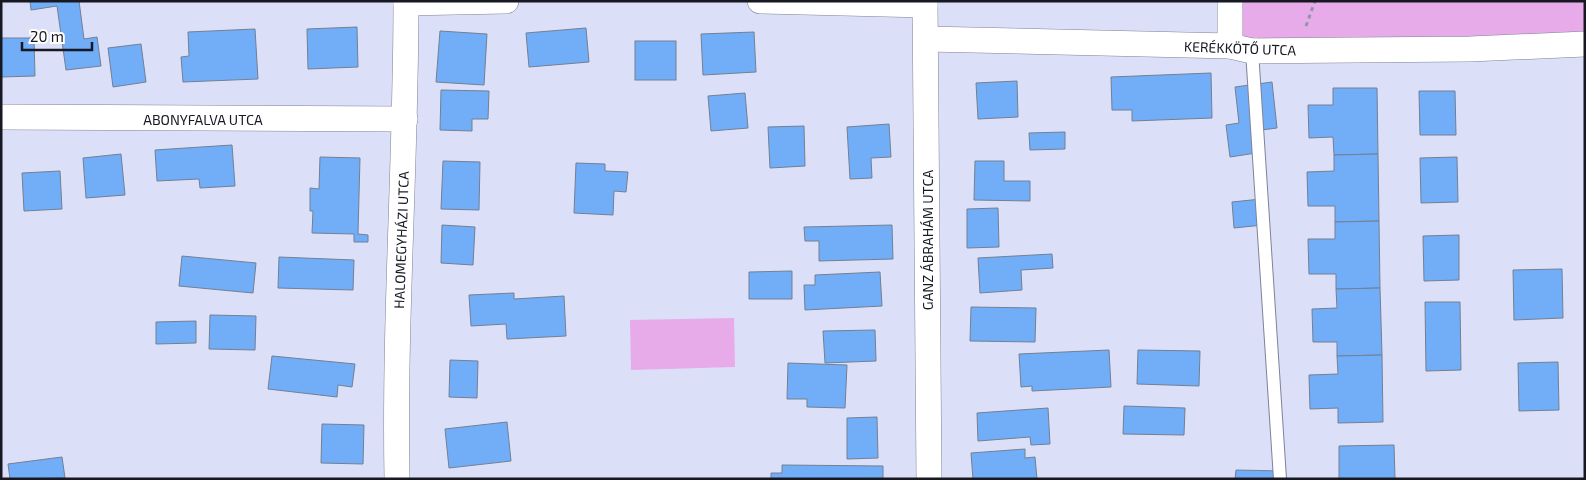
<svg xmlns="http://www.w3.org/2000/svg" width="1586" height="480" viewBox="0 0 1586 480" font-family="'Exo 2',sans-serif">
  <rect width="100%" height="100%" fill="#dbdff7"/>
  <!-- green -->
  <g fill="#e7abea">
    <polygon points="1230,1 1585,1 1585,44 1230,46"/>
    <polygon points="734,318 735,367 631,370 630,320"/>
  </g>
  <!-- building -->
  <g fill="#72adf8" stroke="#728093">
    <polygon points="30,1 79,1 84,39 97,37 101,66 66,70 57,6 31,10"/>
    <polygon points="357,27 358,67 308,69 307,29"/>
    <polygon points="586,28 589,62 529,67 526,33"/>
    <polygon points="255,29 258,79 183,82 181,57 189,56 188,32"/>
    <polygon points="440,31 487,34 484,85 436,82"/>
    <polygon points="754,32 756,72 703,75 701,34"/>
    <polygon points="1,38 34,38 35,76 1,77"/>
    <rect x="635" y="41" width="41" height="39"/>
    <polygon points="141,44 146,82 113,87 108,48"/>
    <polygon points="1211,73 1212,118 1132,121 1132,110 1112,110 1111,77"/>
    <polygon points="1017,81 1018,117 978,119 976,83"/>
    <polygon points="1272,82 1277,128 1254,131 1256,153 1230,157 1226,125 1239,123 1235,87"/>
    <polygon points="1333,88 1377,88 1378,154 1334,155 1333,137 1309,138 1308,105 1333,105"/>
    <polygon points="441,90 489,91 488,119 472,119 472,131 440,130"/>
    <polygon points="1419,91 1455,91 1456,135 1420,135"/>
    <polygon points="745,93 748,128 711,131 708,96"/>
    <polygon points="889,124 891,157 871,158 872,178 850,179 847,127"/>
    <polygon points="804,126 805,166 770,168 768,127"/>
    <polygon points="1065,132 1065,149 1030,150 1029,133"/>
    <polygon points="232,145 235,186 200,188 199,179 157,181 155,150"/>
    <polygon points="121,154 125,195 86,198 83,158"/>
    <polygon points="1378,154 1379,221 1335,222 1335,206 1308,206 1307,172 1334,171 1334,155"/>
    <polygon points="320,157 360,158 358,234 368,235 368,242 354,242 354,234 312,233 313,211 310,211 310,188 319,189"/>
    <polygon points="1457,157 1458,202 1421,203 1420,158"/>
    <polygon points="443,161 480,162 479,210 441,209"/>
    <polygon points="975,161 1004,161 1004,181 1030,181 1030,201 974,200"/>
    <polygon points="576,163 605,164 605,171 628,172 626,192 614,191 613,215 574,213"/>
    <polygon points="60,171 62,209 24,211 22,173"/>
    <polygon points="1261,199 1263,225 1234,228 1232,202"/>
    <polygon points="998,208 999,247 967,248 967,209"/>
    <polygon points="1379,221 1380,288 1336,289 1336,274 1309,274 1308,239 1335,239 1335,222"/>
    <polygon points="442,225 475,227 473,265 441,263"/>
    <polygon points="892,225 893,259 819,261 819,241 805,241 804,227"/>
    <polygon points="1459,235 1459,280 1424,281 1423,236"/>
    <polygon points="1052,254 1053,268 1021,270 1022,290 980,293 978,258"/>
    <polygon points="182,256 256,263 253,293 179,286"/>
    <polygon points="279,257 354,260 353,290 278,288"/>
    <polygon points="1562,269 1563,318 1514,320 1513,270"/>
    <polygon points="792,271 792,299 749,299 749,272"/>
    <polygon points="880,272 882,306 805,310 804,285 815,285 815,275"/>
    <polygon points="1380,288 1382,355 1337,356 1337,342 1313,342 1312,309 1337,308 1336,289"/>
    <polygon points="514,293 514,299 564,296 566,336 507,339 506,324 471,326 469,295"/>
    <polygon points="1425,302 1460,302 1461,370 1426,371"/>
    <polygon points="971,307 1036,308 1035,342 970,341"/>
    <polygon points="210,315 256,316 255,350 209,349"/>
    <polygon points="196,321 196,343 156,344 156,322"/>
    <polygon points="875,330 876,361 825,363 823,331"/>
    <polygon points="1109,350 1111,387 1032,391 1032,386 1021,387 1019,354"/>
    <polygon points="1138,350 1200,351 1199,386 1137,384"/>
    <polygon points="1382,355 1383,422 1338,423 1338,408 1310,409 1309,375 1338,374 1337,356"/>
    <polygon points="272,356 355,364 352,387 338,385 337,397 268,389"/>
    <polygon points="450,360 478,361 477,398 449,397"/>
    <polygon points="1558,362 1559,410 1519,411 1518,363"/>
    <polygon points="788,363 847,365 845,408 807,407 807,399 787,399"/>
    <polygon points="1124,406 1185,408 1184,435 1123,434"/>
    <polygon points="1048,408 1050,444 1031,445 1030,437 978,441 977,413"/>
    <polygon points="877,417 878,458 847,459 847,418"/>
    <polygon points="507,422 511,461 449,468 445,429"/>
    <polygon points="322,424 364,425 363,464 321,463"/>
    <polygon points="1394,445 1395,479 1339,479 1339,446"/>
    <polygon points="1025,449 1025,458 1035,457 1037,479 973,479 971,453"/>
    <polygon points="62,457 65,478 10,479 8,464"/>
    <polygon points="782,465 883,466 883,479 771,479 771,473 782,473"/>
    <polygon points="1236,470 1282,471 1282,479 1235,479"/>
  </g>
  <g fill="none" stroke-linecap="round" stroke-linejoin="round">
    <!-- lane casing -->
    <g stroke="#7f8298" stroke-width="14">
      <polyline id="lane" points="1252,51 1280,479"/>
    </g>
    <!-- street casing -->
    <g stroke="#7f8298" stroke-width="26">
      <g id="street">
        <polyline points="760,1 925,5"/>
        <polyline points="925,1 929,479"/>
        <polyline points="406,3 506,1"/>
        <polyline points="926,39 1230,46 1252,51 1470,49 1585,44"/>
        <polyline points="1230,46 1230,1"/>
        <polyline points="1,117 405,119"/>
        <path d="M397,479c-3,-159 9,-319 9,-478"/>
      </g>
    </g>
    <!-- path -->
    <polyline stroke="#9295a8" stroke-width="3" stroke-dasharray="4 4" stroke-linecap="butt" points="1306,26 1315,1"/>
    <!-- lane -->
    <use href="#lane" stroke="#fff" stroke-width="12"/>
    <!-- street -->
    <use href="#street" stroke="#fff" stroke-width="25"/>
  </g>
  <g text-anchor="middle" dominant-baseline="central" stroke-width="4.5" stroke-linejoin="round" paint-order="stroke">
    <!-- street labels -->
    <g font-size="14" fill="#171821" stroke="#fff">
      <text transform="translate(1240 48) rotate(2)">KERÉKKÖTŐ UTCA</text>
      <text x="203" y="119">ABONYFALVA UTCA</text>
      <text transform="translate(401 240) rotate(-88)">HALOMEGYHÁZI UTCA</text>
      <text transform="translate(927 240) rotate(-90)">GANZ ÁBRAHÁM UTCA</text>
    </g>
  </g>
  <!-- border -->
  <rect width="1586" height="480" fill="none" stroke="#171821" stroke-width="5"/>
  <!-- scale -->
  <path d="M22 42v8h70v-8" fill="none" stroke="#171821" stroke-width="2.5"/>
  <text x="30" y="42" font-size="15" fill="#171821" stroke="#ffffff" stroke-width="4" paint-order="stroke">20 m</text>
</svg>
